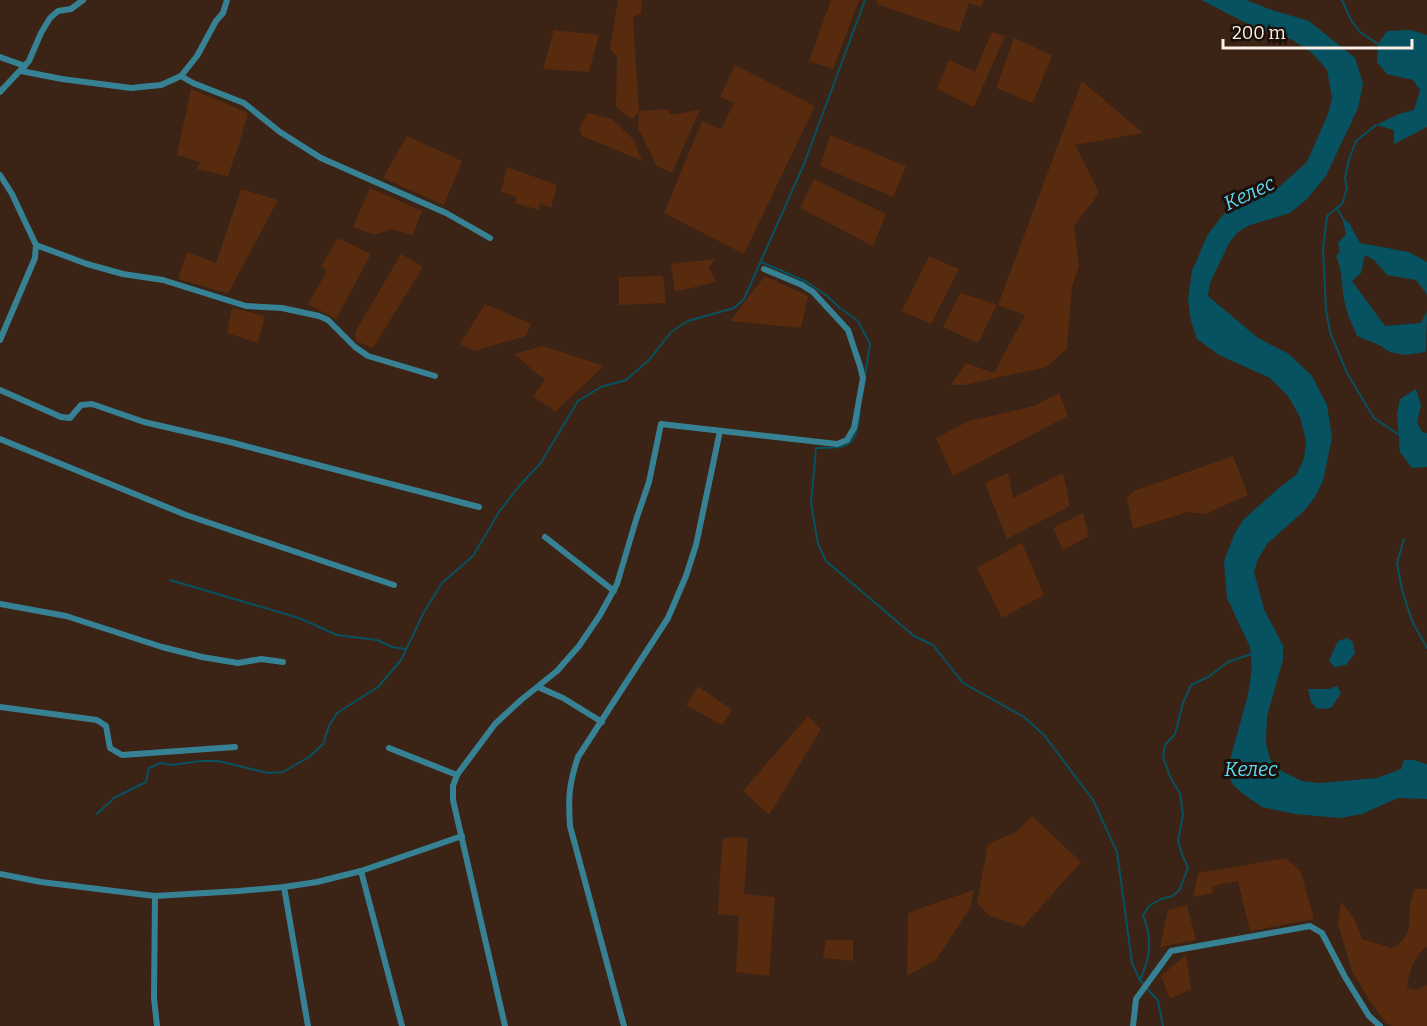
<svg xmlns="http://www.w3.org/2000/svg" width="1427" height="1026" viewBox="0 0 1427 1026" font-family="Bitter,serif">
  <rect width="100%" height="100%" fill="#3b2315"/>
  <!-- green -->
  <g fill="#582b0e">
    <polygon points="618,0 642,0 641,14 633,17 639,111 667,109 670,115 700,110 672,173 657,166 638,128 639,112 632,119 624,114 616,106 617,57 610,48"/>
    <polygon points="831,0 859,0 833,69 809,61"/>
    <polygon points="877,0 984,0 981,7 969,3 959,32 876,4"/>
    <polygon points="554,30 599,35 589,72 543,69"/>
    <polygon points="992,32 1005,36 974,107 937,89 949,60 975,72"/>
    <polygon points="1014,38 1052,55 1033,103 996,88"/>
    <polygon points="735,65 815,106 744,254 664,213 702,121 721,129 734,103 720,97"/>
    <path d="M1082,81l61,52 -68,12 24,47c-7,13 -18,22 -25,35l5,39 -7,21 -5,61 -20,19 -83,18h-13l15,-22 28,10 31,-58 -28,-10 -19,38 -35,-16 17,-34 38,12z"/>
    <polygon points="191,89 248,113 242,135 228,176 197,169 200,162 177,155"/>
    <polygon points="588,113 612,119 634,140 642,161 582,136 579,128"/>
    <polygon points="830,135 906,166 893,197 820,166"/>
    <polygon points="407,136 462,161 444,205 383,178"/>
    <polygon points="507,167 557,185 551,208 539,203 539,210 515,203 516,196 501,192"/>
    <polygon points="814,179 886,214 873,246 800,208"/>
    <polygon points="370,188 422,211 413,235 391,229 375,235 353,227"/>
    <polygon points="241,189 278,200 231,288 227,293 178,279 187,252 216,263"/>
    <polygon points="338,238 371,254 336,319 308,304 327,271 321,266"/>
    <polygon points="401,254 423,267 373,348 356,341 355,332"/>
    <polygon points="929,256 959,269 931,324 902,311"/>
    <polygon points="716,259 709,267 716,282 675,292 671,264"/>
    <polygon points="663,276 666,303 619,305 619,277"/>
    <polygon points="765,276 808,296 801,328 730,321"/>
    <polygon points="485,304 531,324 526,336 474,351 460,344"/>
    <polygon points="232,308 265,316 258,343 227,333"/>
    <polygon points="543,346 604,366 555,412 533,396 545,380 514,354"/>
    <polygon points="1059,393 1068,416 953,476 936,438 969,421 1034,406"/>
    <polygon points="1233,456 1248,495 1205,514 1188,512 1133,529 1127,498 1134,491"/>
    <polygon points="1008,473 1013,498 1063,473 1070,506 1007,539 985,483"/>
    <polygon points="1083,513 1089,536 1063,550 1053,528"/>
    <polygon points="1022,543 1044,595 1002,618 977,568"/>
    <polygon points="698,686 732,710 722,725 686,705"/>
    <polygon points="808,716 821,729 769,815 743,791"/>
    <polygon points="1032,816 1081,862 1023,927 990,916 977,903 988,844 1016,832"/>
    <polygon points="740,837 748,839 744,894 775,897 769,976 736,972 739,916 718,914 720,871 723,838"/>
    <polygon points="1286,858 1301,872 1314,919 1250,931 1238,881 1212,886 1213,893 1193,897 1198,873"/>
    <path d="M1414,889h13v58c-13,7 -18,27 -20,41l10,2 10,-5v41h-35l-6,-3 -18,-25 -16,-27 -14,-47 3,-22 13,16 8,21 30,9 11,-8 6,-11 1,-24z"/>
    <polygon points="974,890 970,908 936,960 907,976 908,914 918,909"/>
    <polygon points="1187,905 1196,940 1160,947 1168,910"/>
    <polygon points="826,940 853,940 853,961 823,958"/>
    <polygon points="1186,955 1191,989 1170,999 1161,976"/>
  </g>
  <!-- water -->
  <g fill="#075261">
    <polygon points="1201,0 1246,0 1272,10 1309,21 1355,58 1363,83 1358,108 1326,176 1306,200 1290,213 1250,225 1238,232 1229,243 1210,283 1208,296 1258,338 1289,354 1312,376 1327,405 1332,438 1323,481 1315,497 1304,511 1267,544 1258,559 1254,572 1264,609 1283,646 1283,660 1267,716 1266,743 1270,759 1281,771 1302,781 1320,783 1377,778 1401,769 1404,760 1414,760 1427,764 1427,799 1398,798 1362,814 1340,818 1295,814 1262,807 1246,796 1234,786 1227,773 1230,760 1248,695 1252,667 1250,647 1227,598 1224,561 1235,533 1244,519 1279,488 1296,475 1304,459 1306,440 1300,417 1288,396 1270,378 1219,355 1197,339 1191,321 1188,299 1192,271 1208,234 1223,215 1231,208 1245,204 1260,193 1279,187 1307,162 1328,114 1332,98 1327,70 1313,54 1291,39 1256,28"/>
    <polygon points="1411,30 1427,35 1427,127 1394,144 1394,130 1376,125 1399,114 1414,110 1420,90 1413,80 1387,74 1377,62 1378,44 1387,31"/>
    <path d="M1342,217l8,7 10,19 49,9 18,10v34l-1,-3 -10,-13 -29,-5 -13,-15 -9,-5 -4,18 -9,8 33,45 36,-3 6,-12 -1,41 -21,3 -15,-3 -9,-6 -24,-10c-4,-11 -10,-21 -12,-32 -4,-17 -2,-33 -9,-48l4,-4 -2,-9 8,-9z"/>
    <polygon points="1416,389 1421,405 1417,422 1422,432 1427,433 1427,467 1412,468 1400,452 1397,414 1400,399"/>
    <polygon points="1347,638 1353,642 1355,653 1346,665 1334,667 1329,660 1338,641"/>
    <polygon points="1337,686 1341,693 1331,708 1317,709 1311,702 1308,689 1329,689"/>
  </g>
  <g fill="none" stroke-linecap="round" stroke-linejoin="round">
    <!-- stream -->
    <g stroke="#075261" stroke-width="2">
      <polyline points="1342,0 1351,20 1360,32 1378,44"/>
      <polyline points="1376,125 1356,141 1349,160 1345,178 1347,188 1342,204 1327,216 1323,249 1326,310 1330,332 1347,373 1374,418 1399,435"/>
      <polyline points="1337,208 1342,217"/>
      <polyline points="761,262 807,282 827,296 840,308 858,321 870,344 865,376"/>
      <path d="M860,412c-5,35 -9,36 -44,36l-5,55 7,41 8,17 88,75 19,9 30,38 61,34 20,18 49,65 24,52 15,111 8,17 18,21 5,25"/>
      <polyline points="1404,539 1397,563 1402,590 1412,621 1427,648"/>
      <polyline points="170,580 299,618 337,635 377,640 392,647 405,649"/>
      <polyline points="97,814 114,798 146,782 149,768 161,763 171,765 201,761 218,761 268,773 283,772 309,757 323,744 329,726 337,713 378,687 401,660 424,612 442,583 473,556 499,512 520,485 540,464 578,401 601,387 626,380 650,359 671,332 688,321 734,308 744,299 804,164 865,0"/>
      <path d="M1140,980c10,-22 13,-41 3,-64l6,-10 12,-7 12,-3 7,-7 8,-22 -5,-10 -5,-16 5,-26 -3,-22 -9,-14 -8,-22 2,-12 10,-11 8,-31 8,-18 17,-8 20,-15 23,-8"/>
    </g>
    <!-- street -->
    <g stroke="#368294" stroke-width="6">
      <polyline points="0,57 25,66"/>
      <polyline points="21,71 62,79 131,88 161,85 181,76 197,56 216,21 223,13 227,0"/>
      <polyline points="181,76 193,83 244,103 280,132 321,158 446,213 490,238"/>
      <polyline points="0,92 29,61 41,33 50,18 58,11 71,9 83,0"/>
      <polyline points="0,175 12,194 36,245 87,264 123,274 163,280 246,306 282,308 319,316 328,320 355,347 368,356 435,376"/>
      <polyline points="0,340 35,258 36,245"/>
      <polyline points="0,390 61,417 70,418 81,405 92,404 144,422 226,441 479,507"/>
      <polyline points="0,439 186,515 394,585"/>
      <polyline points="545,537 614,591"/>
      <polyline points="0,604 66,616 162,647 202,657 238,663 261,659 283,662"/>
      <polyline points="538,687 563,698 602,722"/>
      <polyline points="0,707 97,720 106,726 110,748 122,755 235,747"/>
      <polyline points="389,748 457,775"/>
      <polyline points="361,871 402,1026"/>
      <polyline points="0,874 41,882 155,896 239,891 284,887 317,882 361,871 462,836"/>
      <polyline points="284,887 308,1026"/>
      <polyline points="155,896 154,998 157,1026"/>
      <polyline points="505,1026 453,800 453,786 457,775 495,724 521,700 557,671 579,646 600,615 617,584 636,520 649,482 661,424 837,444 847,440 854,428 863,378 860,366 848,330 813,292 802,285 764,269"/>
      <path d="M624,1026l-54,-200c-2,-29 -1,-42 8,-69l90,-139 18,-42 10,-31 24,-114"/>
      <polyline points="1133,1026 1136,999 1171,951 1310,926 1322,933 1345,977 1369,1016 1380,1026"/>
    </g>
  </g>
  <g text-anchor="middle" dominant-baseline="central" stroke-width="6" stroke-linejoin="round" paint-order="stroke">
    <!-- water labels -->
    <g font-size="20" font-style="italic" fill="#5fdbf9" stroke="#1a0f09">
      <text transform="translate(1249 193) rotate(-25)">Келес</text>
      <text x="1251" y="769">Келес</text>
    </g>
  </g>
  <!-- scale -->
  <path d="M1223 39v9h189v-9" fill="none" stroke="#fdefe8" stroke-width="3"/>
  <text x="1232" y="39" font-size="18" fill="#fdefe8" stroke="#1a0f09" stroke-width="4.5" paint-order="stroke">200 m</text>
</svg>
